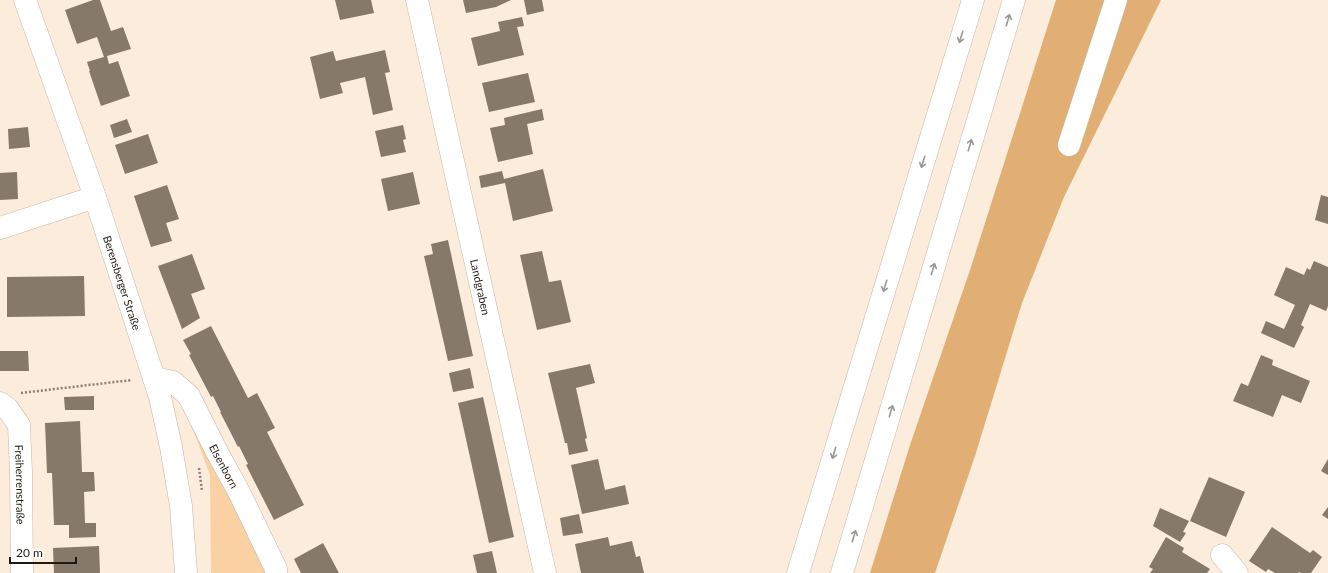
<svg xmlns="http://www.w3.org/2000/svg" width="1328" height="573" viewBox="0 0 1328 573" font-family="Lato,sans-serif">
  <rect width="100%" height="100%" fill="#fbecdc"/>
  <!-- green -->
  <polygon fill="#f9d1a2" points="180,395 271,573 211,573 210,475"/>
  <!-- forest -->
  <polygon fill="#e1af73" points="1056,0 1161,0 1064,197 1022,303 975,456 935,573 870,573 910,445 971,267"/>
  <!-- building -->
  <g fill="#86796a">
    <polygon points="93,0 100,0 111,31 123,27 131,49 107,56 109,64 118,61 130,96 101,106 89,71 90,71 87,62 104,57 97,37 77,44 65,10"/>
    <polygon points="335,0 371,0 374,13 340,20"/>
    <polygon points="463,0 511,0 496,7 466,13"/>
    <polygon points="524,0 542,0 544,11 527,15"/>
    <polygon points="522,17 524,26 517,27 524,55 478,66 471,38 500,31 498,22"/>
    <polygon points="385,50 390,72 385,73 393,110 373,115 365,77 340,83 343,93 320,99 310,57 333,51 336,61"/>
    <polygon points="528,73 535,102 489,112 482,83"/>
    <polygon points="542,109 544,120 527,124 533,154 498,162 490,128 505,125 504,118"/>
    <polygon points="127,119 132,132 114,138 110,125"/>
    <polygon points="403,125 406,139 403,140 406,152 381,157 375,131"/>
    <polygon points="28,127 30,147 9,149 8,129"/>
    <polygon points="148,134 158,163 125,174 115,145"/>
    <polygon points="543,169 553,211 513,221 505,183 481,188 479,176 502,171 504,179"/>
    <polygon points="17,172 18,199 0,200 0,173"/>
    <polygon points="413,172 420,204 388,211 381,179"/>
    <polygon points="167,185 179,219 166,223 172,241 151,247 134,196"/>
    <polygon points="1321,195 1328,197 1328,224 1315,220"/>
    <polygon points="448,240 473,356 448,361 424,256 433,254 431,244"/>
    <polygon points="542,251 549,282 561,280 571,322 537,330 520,255"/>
    <polygon points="192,254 205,289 191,294 200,318 182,329 158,266"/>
    <polygon points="1314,261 1328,267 1328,306 1326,311 1310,304 1301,325 1304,327 1294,348 1261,333 1266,321 1284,329 1295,305 1274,295 1286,267 1304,275 1307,268 1310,270"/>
    <polygon points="84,276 85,316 7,317 7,277"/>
    <polygon points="211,326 248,398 257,393 275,428 267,432 304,505 274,520 246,465 248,464 239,446 238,447 220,412 221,412 213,396 211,397 189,355 191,354 183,340"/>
    <polygon points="0,351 28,351 29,371 0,371"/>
    <polygon points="1261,355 1273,360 1272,365 1310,381 1301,403 1282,395 1273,417 1233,401 1241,383 1248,386"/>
    <polygon points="590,364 595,383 576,388 587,438 585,439 588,451 569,455 567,443 565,443 548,373"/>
    <polygon points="470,368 474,388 453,392 449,373"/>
    <polygon points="94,396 94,410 65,410 64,397"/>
    <polygon points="483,397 514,537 489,543 458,403"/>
    <polygon points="80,421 82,472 94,472 95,491 84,492 85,523 96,523 96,537 69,538 69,525 54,525 52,473 47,473 45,423"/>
    <polygon points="598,459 605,490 625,485 629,504 582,514 571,465"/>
    <polygon points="1328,459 1328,475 1321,471"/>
    <polygon points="1209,477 1245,492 1226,537 1190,521"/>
    <polygon points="1328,507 1328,519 1322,515"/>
    <polygon points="1160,508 1189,521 1183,532 1186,533 1180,542 1153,526"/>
    <polygon points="579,514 583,533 563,536 560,518"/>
    <polygon points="1272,527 1310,553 1313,550 1322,557 1311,573 1301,573 1299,572 1298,573 1275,573 1268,569 1266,572 1249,561"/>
    <polygon points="608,537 610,546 632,541 636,557 640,556 644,573 581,573 575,544"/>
    <polygon points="1166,537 1184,548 1182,552 1210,569 1207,573 1150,573 1153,569 1149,567"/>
    <polygon points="323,543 339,573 301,573 294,559"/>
    <polygon points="99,546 100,573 54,573 53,548"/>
    <polygon points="492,551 497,573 477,573 473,555"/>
  </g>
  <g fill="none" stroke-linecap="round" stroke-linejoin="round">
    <!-- minor casing -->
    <g stroke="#c5b7a7" stroke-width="23">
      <g id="minor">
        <path id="s1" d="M25,0l70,197 65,200 11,50 10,59 5,67"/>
        <path id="s2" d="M417,0l128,573"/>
        <polyline points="1069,145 1116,0"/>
        <polyline points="0,228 95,197"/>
        <path id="s3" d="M154,378l19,4 16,14 28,56 23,42 36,75v4"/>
        <path id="s4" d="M0,403l7,5 12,17 2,47 1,101"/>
        <polyline points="1222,555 1237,573"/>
      </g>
    </g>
    <!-- highway casing -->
    <g stroke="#c5b7a7" stroke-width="23">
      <g id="highway">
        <polyline points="798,573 973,0"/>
        <polyline points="842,573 1014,0"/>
      </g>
    </g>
    <!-- path -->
    <g stroke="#897f74" stroke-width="2.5" stroke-dasharray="2 2" stroke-linecap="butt">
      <polyline points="21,393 132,380"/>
      <polyline points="199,468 202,491"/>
    </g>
    <!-- minor -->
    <use href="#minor" stroke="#fff" stroke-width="22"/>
    <!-- highway -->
    <use href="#highway" stroke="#fff" stroke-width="22"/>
  </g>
  <!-- one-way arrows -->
  <defs><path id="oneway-shaft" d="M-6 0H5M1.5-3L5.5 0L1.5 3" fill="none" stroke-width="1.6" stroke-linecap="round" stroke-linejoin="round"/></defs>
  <g stroke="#9b9895">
    <use href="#oneway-shaft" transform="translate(1008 20) rotate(-73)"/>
    <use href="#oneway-shaft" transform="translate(961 37) rotate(107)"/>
    <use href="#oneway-shaft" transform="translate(970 145) rotate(-73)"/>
    <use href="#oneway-shaft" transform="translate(923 162) rotate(107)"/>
    <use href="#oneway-shaft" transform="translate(933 269) rotate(-73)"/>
    <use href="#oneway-shaft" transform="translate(885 286) rotate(107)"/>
    <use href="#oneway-shaft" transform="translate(891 411) rotate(-73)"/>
    <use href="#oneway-shaft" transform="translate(834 453) rotate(107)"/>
    <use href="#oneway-shaft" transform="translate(854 536) rotate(-73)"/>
  </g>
  <g text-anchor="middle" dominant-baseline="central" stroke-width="3" stroke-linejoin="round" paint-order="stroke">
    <!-- street labels -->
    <g font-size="11" fill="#201a14" stroke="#fff">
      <text stroke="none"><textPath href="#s1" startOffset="299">Berensberger Straße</textPath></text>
      <text stroke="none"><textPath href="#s2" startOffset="294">Landgraben</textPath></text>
      <text stroke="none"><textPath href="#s3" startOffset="119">Elsenborn</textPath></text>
      <text stroke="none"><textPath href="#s4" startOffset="89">Freiherrenstraße</textPath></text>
    </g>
  </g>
  <!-- scale -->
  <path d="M10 557v6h66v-6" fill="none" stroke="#201a14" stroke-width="2"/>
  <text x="16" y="557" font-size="12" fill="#201a14" stroke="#ffffff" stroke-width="3" paint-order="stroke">20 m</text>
</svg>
